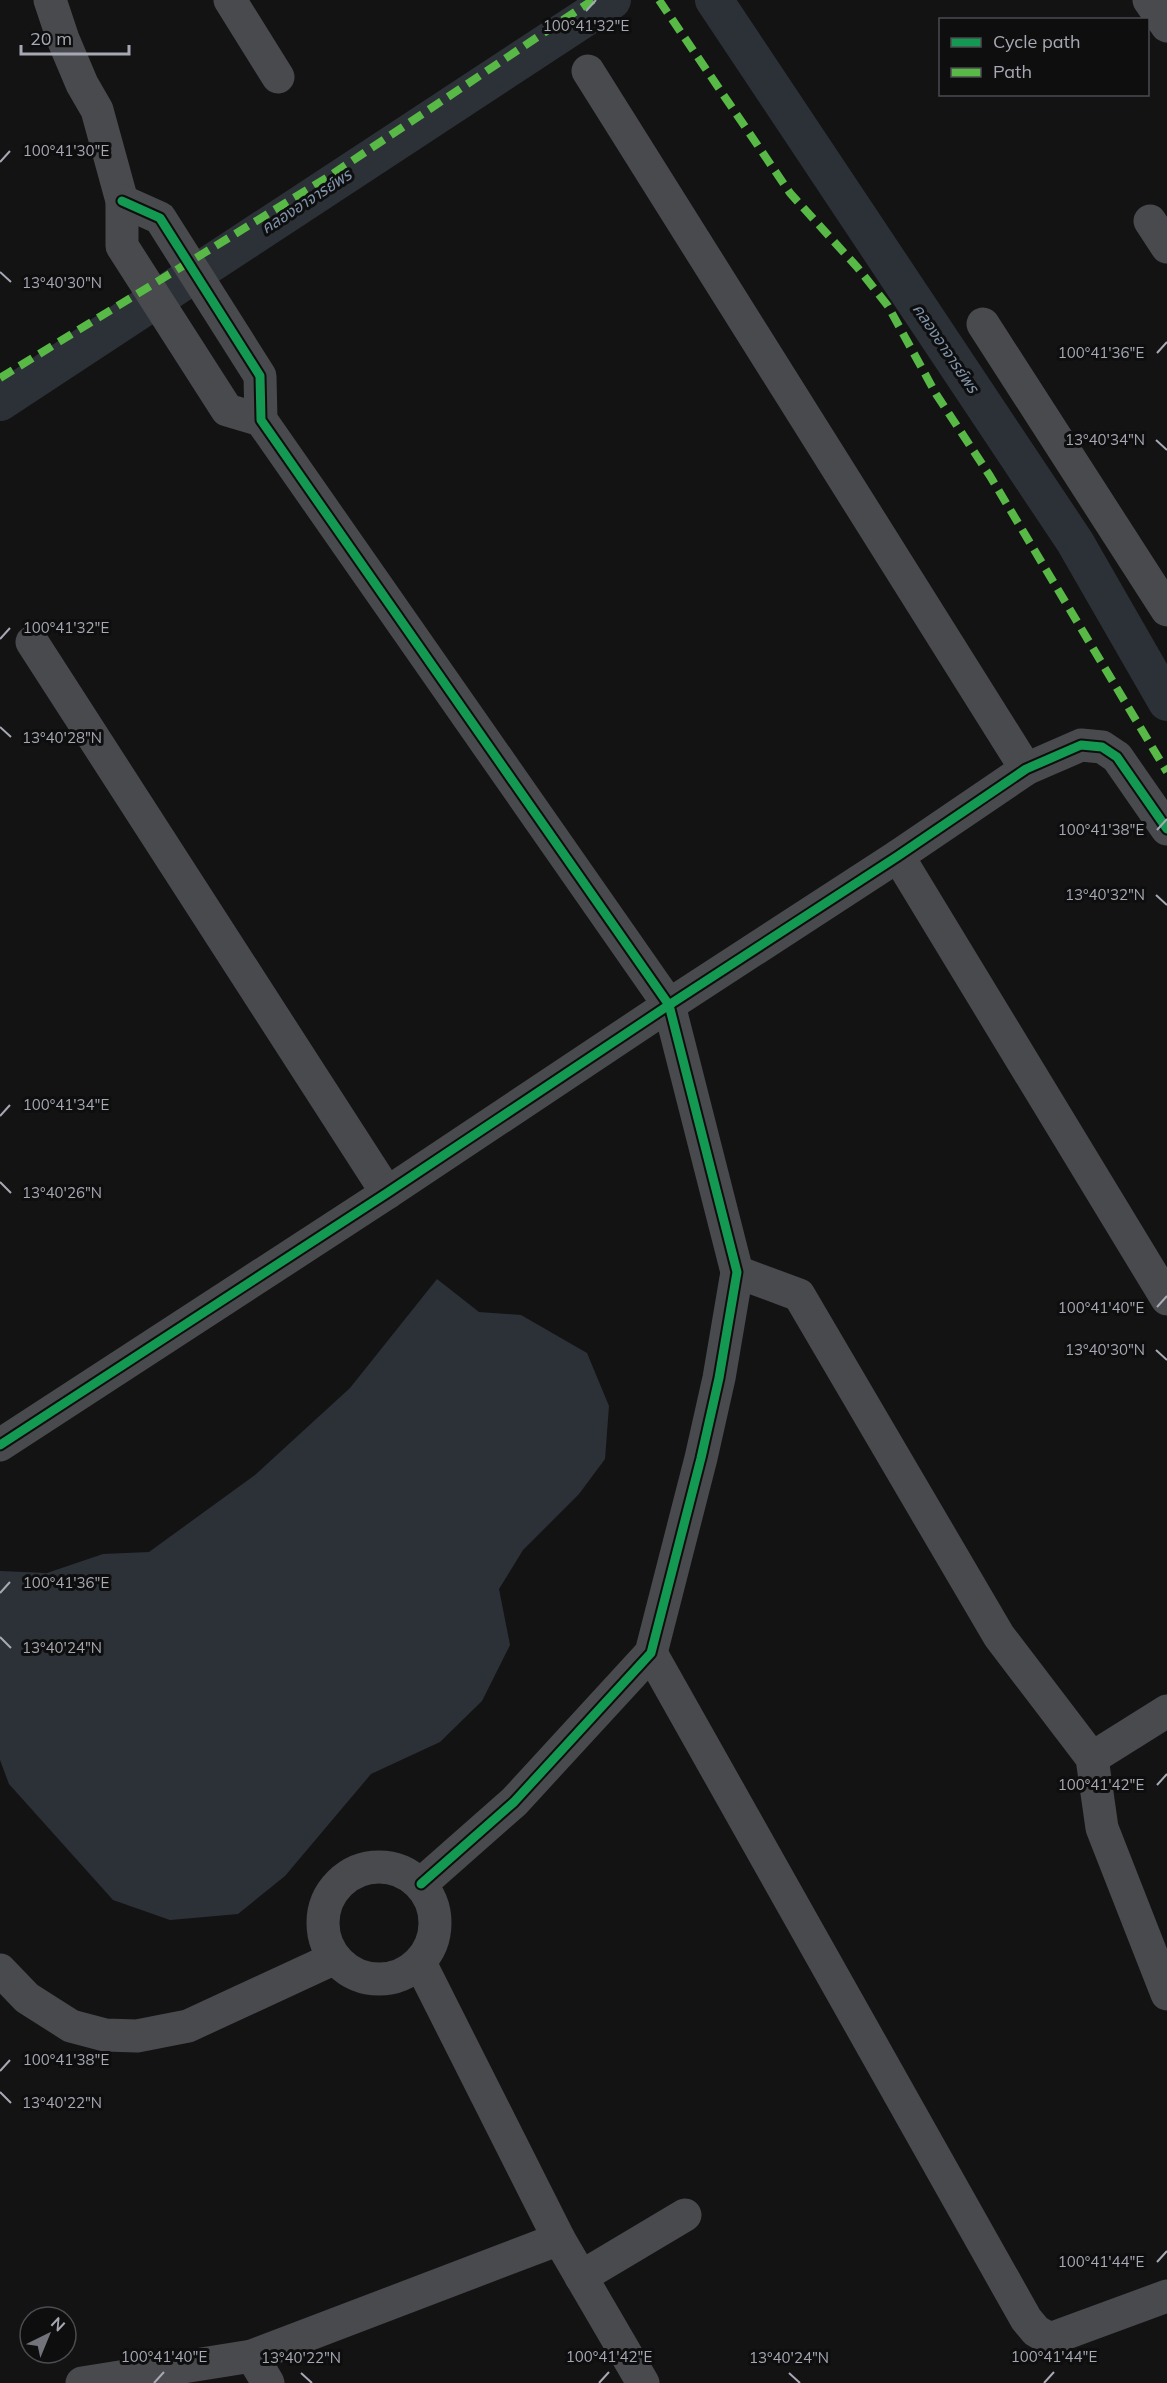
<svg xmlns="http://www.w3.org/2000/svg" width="1167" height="2383" viewBox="0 0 1167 2383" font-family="Mulish,'Noto Sans Thai',sans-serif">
  <rect width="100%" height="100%" fill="#131314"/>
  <!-- water -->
  <polygon fill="#2c3138" points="437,1279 479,1312 521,1315 587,1353 609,1406 605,1459 579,1494 523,1550 499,1589 510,1645 482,1701 440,1742 371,1774 285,1876 238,1914 170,1920 113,1900 9,1784 0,1760 0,1571 47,1573 103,1554 149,1552 255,1475 350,1388"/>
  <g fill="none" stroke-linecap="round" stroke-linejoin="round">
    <!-- canal -->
    <g stroke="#2c3138" stroke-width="38">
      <polyline points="714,0 1075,542 1167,702"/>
      <polyline points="0,402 612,0"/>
    </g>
    <!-- minor -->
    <g stroke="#494a4d" stroke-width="33">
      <polyline points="50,0 63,39 82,84 97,110 122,201 122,246 227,410 261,420"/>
      <polyline points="230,0 278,77"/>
      <polyline points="1149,0 1167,26"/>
      <polyline points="588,71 1026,769"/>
      <polyline points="122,201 160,218 260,376 261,420 669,1005 737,1272 719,1378 701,1458 651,1653 514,1802 421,1884"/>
      <polyline points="1150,221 1167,247"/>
      <polyline points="983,324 1167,610"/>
      <polyline points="32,642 387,1193"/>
      <polyline points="898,856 1167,1299"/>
      <polyline points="737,1272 799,1295 999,1636 1092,1758 1102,1828 1167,1994"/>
      <polyline points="0,1445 387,1193 669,1005 898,856 1026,769 1081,745 1102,747 1117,757 1167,829"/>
      <polyline points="651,1653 1026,2319 1036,2331 1050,2339 1167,2296"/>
      <polyline points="1092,1758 1167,1711"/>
      <circle cx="379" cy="1923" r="56"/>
      <polyline points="420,1963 559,2239 643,2383"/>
      <polyline points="0,1970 27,1998 71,2026 105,2035 137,2036 188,2026 335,1958"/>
      <polyline points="581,2277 685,2215"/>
      <polyline points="252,2356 268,2383"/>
      <polyline points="82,2383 252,2356 559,2239"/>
    </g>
    <!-- quiet -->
    <g stroke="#58b947" stroke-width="8" stroke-dasharray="15 8" stroke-linecap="butt">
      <polyline points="659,0 790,193 857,267 888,306 936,394 990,476 1167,772"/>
      <polyline points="0,378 328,177 593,0"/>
    </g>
    <!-- cycleway casing -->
    <g stroke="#0e0e0f" stroke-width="13">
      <g id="cycleway">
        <polyline points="122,201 160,218 260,376 261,420 669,1005 737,1272 719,1378 701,1458 651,1653 514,1802 421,1884"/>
        <polyline points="0,1445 387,1193 669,1005 898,856 1026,769 1081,745 1102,747 1117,757 1167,829"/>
      </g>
    </g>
    <!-- cycleway -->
    <use href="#cycleway" stroke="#139951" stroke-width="9"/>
  </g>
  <!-- ticks -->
  <path fill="none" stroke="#a6a9b3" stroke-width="2" d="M586,11l10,-11M0,162l10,-11M0,272l11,10M1157,353l10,-11M1156,440l11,10M0,639l10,-11M0,727l11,10M1157,830l10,-11M1156,895l11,10M0,1116l10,-11M0,1182l11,11M1157,1307l10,-11M1156,1350l11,10M0,1593l10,-11M0,1637l11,11M1157,1785l10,-11M0,2071l10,-11M0,2092l11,11M1157,2262l10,-11M301,2373l11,10M789,2373l11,10M154,2383l10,-11M599,2383l10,-11M1044,2383l10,-11"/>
  <g text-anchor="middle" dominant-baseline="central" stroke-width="6" stroke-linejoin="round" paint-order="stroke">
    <!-- water labels -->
    <g font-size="16" font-style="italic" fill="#8094ab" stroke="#0e0e0f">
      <text transform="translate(306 201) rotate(-33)">คลองอาจารย์พร</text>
      <text transform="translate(946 348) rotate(56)">คลองอาจารย์พร</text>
    </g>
  </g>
  <g font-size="15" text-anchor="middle" fill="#a6a9b3" stroke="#0e0e0f" stroke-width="6" stroke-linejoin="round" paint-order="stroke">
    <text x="586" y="31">100°41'32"E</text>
    <text x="66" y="156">100°41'30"E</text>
    <text x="62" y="288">13°40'30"N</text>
    <text x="1101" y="358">100°41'36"E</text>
    <text x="1105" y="445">13°40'34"N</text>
    <text x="66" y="633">100°41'32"E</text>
    <text x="62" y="743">13°40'28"N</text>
    <text x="1101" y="835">100°41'38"E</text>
    <text x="1105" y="900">13°40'32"N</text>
    <text x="66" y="1110">100°41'34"E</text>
    <text x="62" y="1198">13°40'26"N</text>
    <text x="1101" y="1313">100°41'40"E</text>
    <text x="1105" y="1355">13°40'30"N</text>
    <text x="66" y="1588">100°41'36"E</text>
    <text x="62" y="1653">13°40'24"N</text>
    <text x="1101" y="1790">100°41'42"E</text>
    <text x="66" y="2065">100°41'38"E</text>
    <text x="62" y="2108">13°40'22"N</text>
    <text x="1101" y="2267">100°41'44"E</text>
    <text x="164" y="2362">100°41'40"E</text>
    <text x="609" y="2362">100°41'42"E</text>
    <text x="1054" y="2362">100°41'44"E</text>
    <text x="301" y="2363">13°40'22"N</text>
    <text x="789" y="2363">13°40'24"N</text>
  </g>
  <!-- legend -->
  <rect x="939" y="18" width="210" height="78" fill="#0e0e0f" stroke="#4b4c51" stroke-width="1.5"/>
  <rect x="951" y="38" width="30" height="9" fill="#139951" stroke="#4b4c51" stroke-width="1.5"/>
  <text x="993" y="48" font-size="18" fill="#a6a9b3">Cycle path</text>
  <rect x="951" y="68" width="30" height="9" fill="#58b947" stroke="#4b4c51" stroke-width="1.5"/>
  <text x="993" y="78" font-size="18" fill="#a6a9b3">Path</text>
  <!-- north arrow -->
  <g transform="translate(48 2335) rotate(43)"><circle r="28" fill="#0e0e0f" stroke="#4b4c51" stroke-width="1.5"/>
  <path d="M0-4.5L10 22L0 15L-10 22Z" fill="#73747b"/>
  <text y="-9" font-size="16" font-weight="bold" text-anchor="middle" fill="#a6a9b3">N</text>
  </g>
  <!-- scale -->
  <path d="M21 45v9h108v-9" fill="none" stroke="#a6a9b3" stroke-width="3"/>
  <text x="30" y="45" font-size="18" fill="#a6a9b3" stroke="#0e0e0f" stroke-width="4.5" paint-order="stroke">20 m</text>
</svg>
